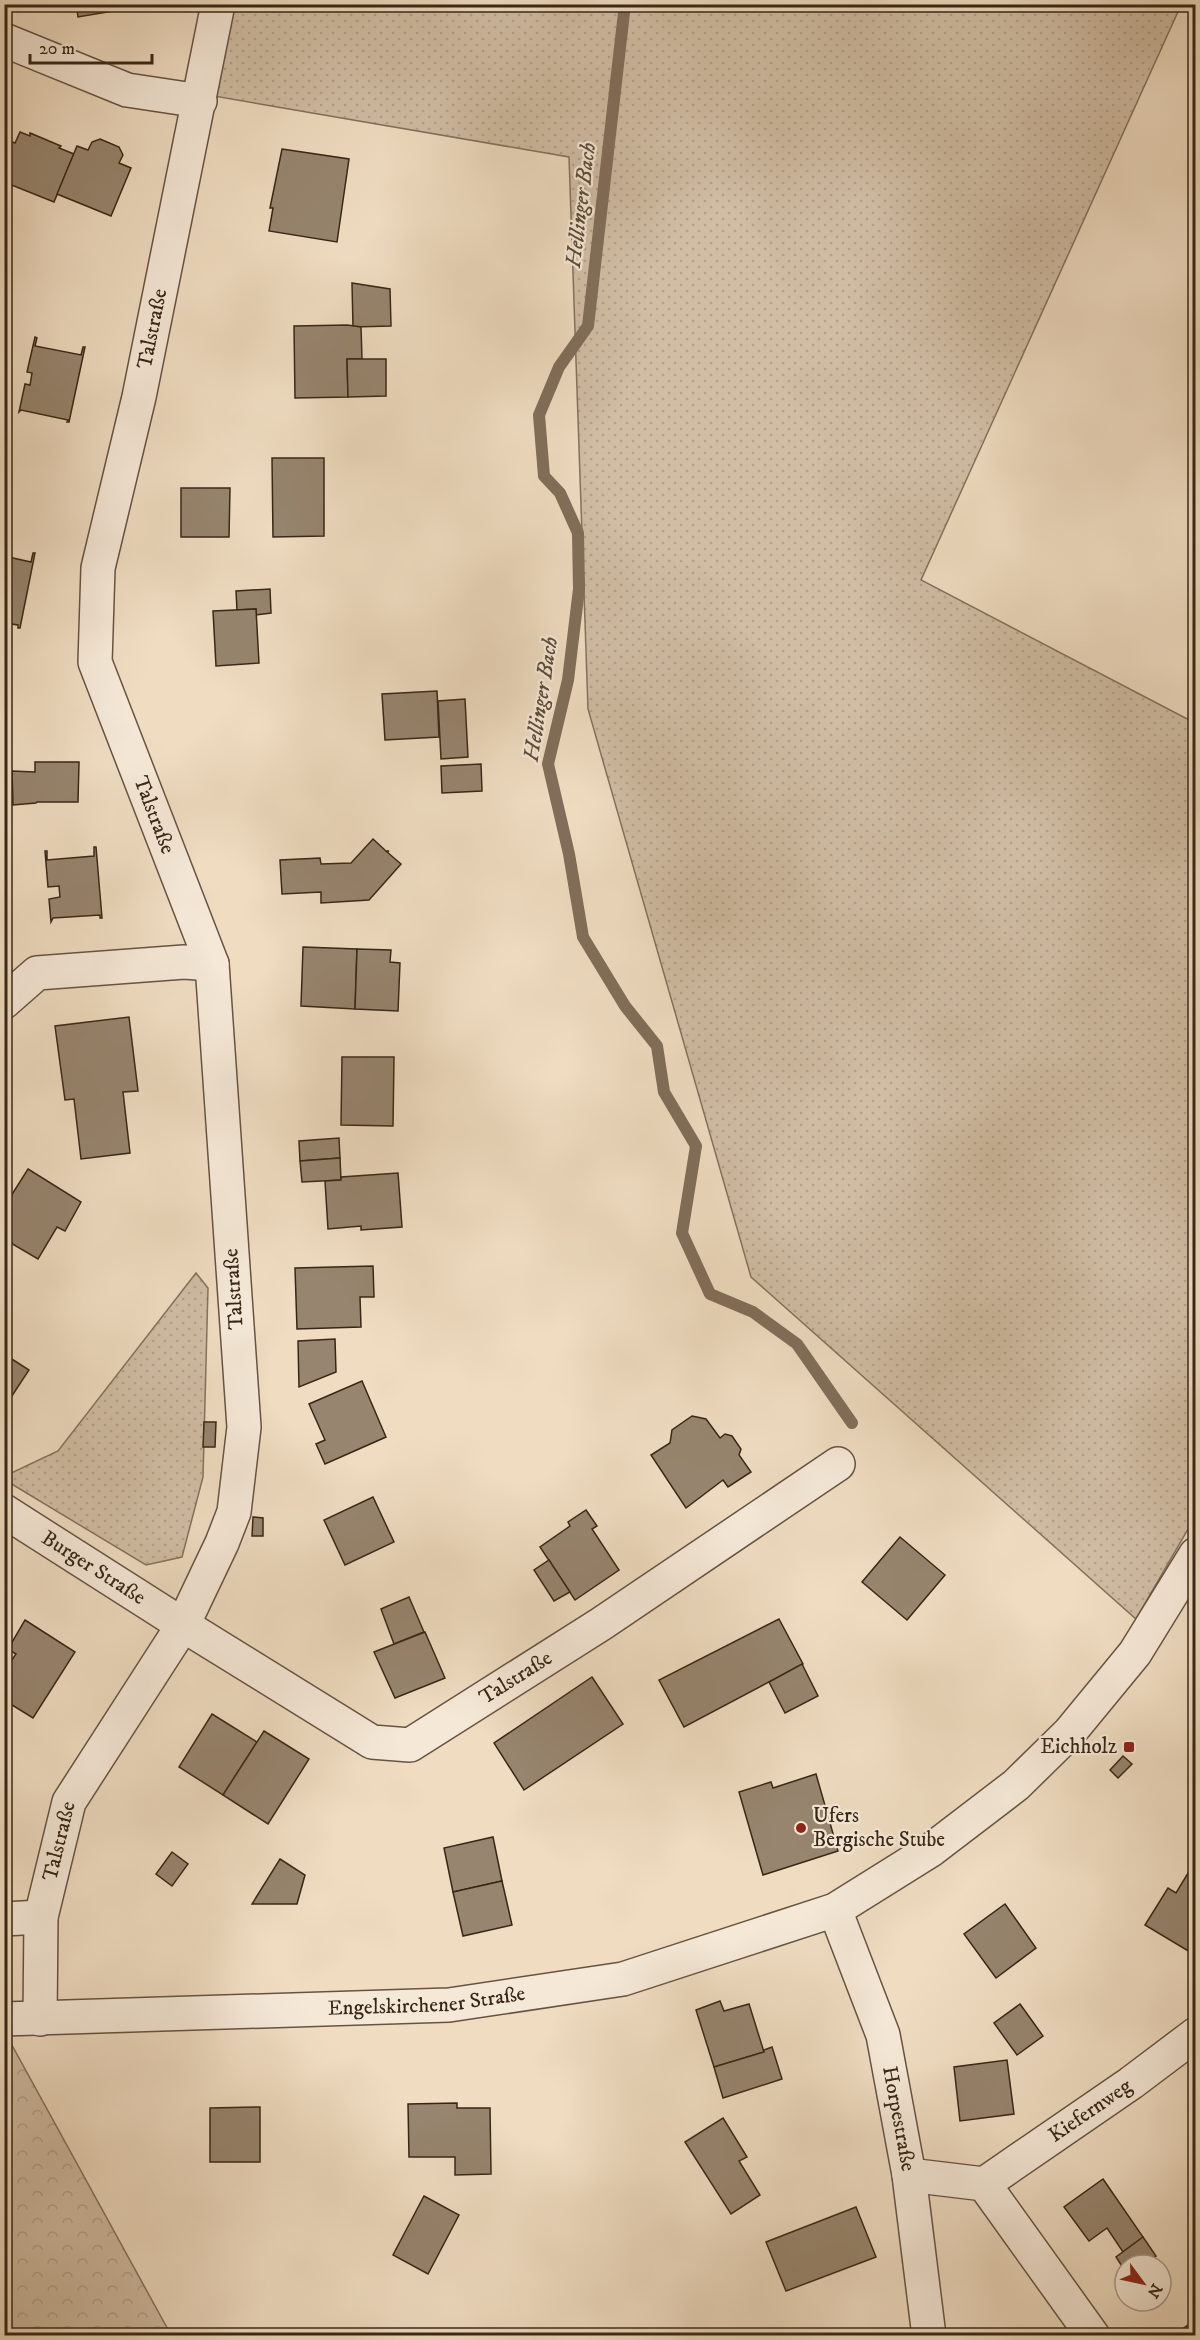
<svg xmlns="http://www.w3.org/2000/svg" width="1200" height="2340" viewBox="0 0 1200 2340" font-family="'IM FELL DW Pica',serif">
  <defs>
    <pattern id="grass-dots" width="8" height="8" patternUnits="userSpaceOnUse" patternTransform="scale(1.5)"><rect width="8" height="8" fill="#d0bda4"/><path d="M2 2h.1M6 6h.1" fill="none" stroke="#b3a28c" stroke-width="1.8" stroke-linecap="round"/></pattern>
    <pattern id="forest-crowns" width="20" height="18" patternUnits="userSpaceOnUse" patternTransform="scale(1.5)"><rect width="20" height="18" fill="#d0bda4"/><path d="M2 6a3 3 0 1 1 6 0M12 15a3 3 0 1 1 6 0" fill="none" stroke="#b3a28c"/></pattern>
  </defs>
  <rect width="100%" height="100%" fill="#efdcc1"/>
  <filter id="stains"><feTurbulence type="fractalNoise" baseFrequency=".00333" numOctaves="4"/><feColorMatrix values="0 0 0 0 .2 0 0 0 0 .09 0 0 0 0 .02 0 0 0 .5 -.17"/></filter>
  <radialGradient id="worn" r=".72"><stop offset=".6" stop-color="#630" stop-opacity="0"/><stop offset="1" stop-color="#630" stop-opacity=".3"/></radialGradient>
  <!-- grass -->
  <g fill="url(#grass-dots)" stroke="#84725e" stroke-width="1.5">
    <polygon points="227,5 1181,5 921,580 1195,723 1195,1517 1136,1619 751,1277 588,709 569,157 208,95"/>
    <polygon points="196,1273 208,1288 203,1477 182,1557 146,1565 5,1480 5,1476 58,1451"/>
  </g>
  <!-- forest -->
  <polygon fill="url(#forest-crowns)" stroke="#84725e" stroke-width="1.5" points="4,2038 8,2038 171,2335 5,2335"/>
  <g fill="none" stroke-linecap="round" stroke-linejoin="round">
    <!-- stream -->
    <polyline stroke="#816e5a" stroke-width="12" points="625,4 588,326 559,367 539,415 544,476 560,493 578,533 579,589 568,680 548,764 569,854 583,937 625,1006 657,1046 664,1092 696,1146 682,1233 710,1294 753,1312 797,1344 852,1423"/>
  </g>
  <!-- building -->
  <g fill="#97856f" stroke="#382717" stroke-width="1.5">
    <polygon points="76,4 127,4 127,6 125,7 126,9 78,17"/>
    <polygon points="20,132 30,136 30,133 61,146 59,148 74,154 54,202 4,182 4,143 10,141 15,143"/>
    <polygon points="100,139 119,147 123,155 119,163 131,168 111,216 57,194 77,146 88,150 92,142"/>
    <polygon points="282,149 349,159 337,242 269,231 273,208 270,208"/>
    <polygon points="352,283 390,289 391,326 353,327"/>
    <polygon points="347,325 361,327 362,359 347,359 348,397 295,398 294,326"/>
    <polygon points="35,337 37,338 35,346 81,355 83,347 85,347 69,422 67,422 68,420 21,410 19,412 25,384 30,385 32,373 27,372"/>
    <polygon points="347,359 386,359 386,396 348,397"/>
    <polygon points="272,458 324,458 324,536 273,537"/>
    <polygon points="181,488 230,488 229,537 181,537"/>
    <polygon points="33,553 35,553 20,628 18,628 18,625 4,623 4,556 31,562"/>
    <polygon points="270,589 271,613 256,615 256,609 237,610 236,591"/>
    <polygon points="256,609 259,663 216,666 213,611"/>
    <polygon points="437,691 439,737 385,740 382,694"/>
    <polygon points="465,699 468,757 441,759 438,701"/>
    <polygon points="4,718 10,718 11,763 4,763"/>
    <polygon points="35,762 79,762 78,802 37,802 36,803 13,805 12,771 35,772"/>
    <polygon points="481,764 482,791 442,793 441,766"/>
    <polygon points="373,839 386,851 389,851 387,852 401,864 369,900 321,903 321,892 282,894 280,860 320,858 321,864 351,863"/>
    <polygon points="94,847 96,847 102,918 100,918 100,915 53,918 51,922 49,899 60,897 59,886 48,887 45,851 47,851 47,860 94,856"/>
    <polygon points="303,947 357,949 355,1009 301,1006"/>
    <polygon points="357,949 391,950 390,962 400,963 398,1011 355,1009"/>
    <polygon points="129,1017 138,1091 123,1092 130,1153 81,1159 74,1099 65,1100 55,1026"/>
    <polygon points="342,1057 394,1057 393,1126 341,1125"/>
    <polygon points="339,1138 340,1158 300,1161 299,1141"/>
    <polygon points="340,1158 341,1180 302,1182 300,1161"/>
    <polygon points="28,1169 81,1202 65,1231 57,1227 38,1259 4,1239 4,1207"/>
    <polygon points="398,1173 402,1227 361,1230 361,1226 328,1229 325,1181 341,1180 341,1177"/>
    <polygon points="373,1266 374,1297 360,1297 361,1327 297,1329 295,1268"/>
    <polygon points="335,1339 336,1372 299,1387 298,1341"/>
    <polygon points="4,1354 29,1370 4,1408"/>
    <polygon points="362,1381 386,1437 325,1464 316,1444 325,1440 309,1404"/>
    <polygon points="692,1416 706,1419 720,1438 725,1434 732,1436 741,1449 739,1455 751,1472 728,1487 723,1480 686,1508 651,1455 670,1443 672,1430"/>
    <polygon points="204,1422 216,1422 215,1447 203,1447"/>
    <polygon points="373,1497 394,1542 345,1565 324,1520"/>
    <polygon points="586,1510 597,1526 592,1529 619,1570 575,1600 540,1547 570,1526 568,1522"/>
    <polygon points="253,1517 263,1518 263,1536 252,1536"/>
    <polygon points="900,1537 945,1575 907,1620 862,1582"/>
    <polygon points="549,1560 570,1592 554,1601 534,1570"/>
    <polygon points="409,1597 424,1632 394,1644 381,1609"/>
    <polygon points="779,1619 803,1664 684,1727 659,1680"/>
    <polygon points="25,1620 75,1652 33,1718 4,1700 4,1671 16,1654 8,1649"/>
    <polygon points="425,1632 445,1678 395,1698 374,1652"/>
    <polygon points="802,1664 818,1696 785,1713 769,1682"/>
    <polygon points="592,1677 623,1724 524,1790 494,1743"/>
    <polygon points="212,1714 257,1742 223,1795 179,1767"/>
    <polygon points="264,1731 309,1759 268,1824 223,1795"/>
    <polygon points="1123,1756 1132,1764 1118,1778 1110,1770"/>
    <polygon points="816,1774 838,1851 763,1875 739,1792 771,1782 773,1788"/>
    <polygon points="493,1837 502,1881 453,1892 444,1848"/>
    <polygon points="172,1852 188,1864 172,1886 156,1874"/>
    <polygon points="280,1859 305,1875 297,1904 252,1904"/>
    <polygon points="1196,1860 1196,1954 1195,1955 1145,1925 1168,1888 1176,1893"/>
    <polygon points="502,1881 512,1925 463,1936 453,1892"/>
    <polygon points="1005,1904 1036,1948 996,1978 964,1934"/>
    <polygon points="720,2001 724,2011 749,2004 764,2052 714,2067 696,2010"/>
    <polygon points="1020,2004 1043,2036 1017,2055 994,2023"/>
    <polygon points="772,2047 782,2079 723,2098 714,2067 764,2052 764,2050"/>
    <polygon points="1007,2060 1014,2114 960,2121 954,2067"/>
    <polygon points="457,2103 457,2108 490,2108 491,2174 455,2175 455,2157 409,2157 408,2104"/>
    <polygon points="260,2107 260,2162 210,2162 210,2108"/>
    <polygon points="723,2118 747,2157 739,2161 760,2195 731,2214 685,2142"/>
    <polygon points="1103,2179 1143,2237 1123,2252 1107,2228 1089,2241 1064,2207"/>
    <polygon points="424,2196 459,2215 428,2274 393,2255"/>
    <polygon points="856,2207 876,2257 786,2291 766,2242"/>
    <polygon points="1143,2237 1156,2256 1144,2265 1125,2265 1125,2271 1116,2257"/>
    <polygon points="1196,2319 1196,2336 1173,2336"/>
  </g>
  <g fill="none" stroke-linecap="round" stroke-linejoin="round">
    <!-- minor casing -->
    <g stroke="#665442" stroke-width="36">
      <g id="minor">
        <polyline points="4,40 127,90 200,101"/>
        <polyline points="4,1002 37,973 184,962 212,964"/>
        <path id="s1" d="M4,1511l179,114 189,117 38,3 191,-121 237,-160"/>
        <path id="s2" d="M835,1910l48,125 26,140 20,161"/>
        <polyline points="4,1919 41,1917"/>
        <path id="s3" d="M4,2019l445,-14 174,-26 212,-69 96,-60 85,-65 54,-53 65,-79 61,-99"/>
        <path id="s4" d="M40,2019l1,-102 28,-115 114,-177 39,-82 12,-31 10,-85 -32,-463 -117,-302 3,-94 41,-171 79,-393"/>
        <polyline points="909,2175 984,2184 1093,2336"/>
        <path id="s5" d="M984,2184l147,-101 65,-49"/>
      </g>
    </g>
    <!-- minor -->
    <use href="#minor" stroke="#f5e8d7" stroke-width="33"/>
  </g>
  <!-- markers -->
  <g fill="#8f2418" stroke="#f5e8d7" stroke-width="2">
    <rect x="1123" y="1741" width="12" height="12" rx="3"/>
    <circle cx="801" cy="1828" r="6"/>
  </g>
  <g text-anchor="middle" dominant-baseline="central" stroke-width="4.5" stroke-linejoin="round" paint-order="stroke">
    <!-- street labels -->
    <g font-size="21" fill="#382717" stroke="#f5e8d7">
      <text stroke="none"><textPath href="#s4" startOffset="1768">Talstraße</textPath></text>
      <text transform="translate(154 815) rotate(69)">Talstraße</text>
      <text transform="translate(234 1289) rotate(-94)">Talstraße</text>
      <text stroke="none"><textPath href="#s1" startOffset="106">Burger Straße</textPath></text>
      <text stroke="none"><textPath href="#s1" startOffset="598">Talstraße</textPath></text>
      <text stroke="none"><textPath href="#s4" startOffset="180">Talstraße</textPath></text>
      <text stroke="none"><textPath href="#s3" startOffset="423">Engelskirchener Straße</textPath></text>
      <text stroke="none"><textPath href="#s5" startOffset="129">Kiefernweg</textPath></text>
      <text stroke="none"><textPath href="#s2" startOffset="219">Horpestraße</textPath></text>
    </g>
    <!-- poi labels -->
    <g font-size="21" fill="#382717" stroke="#f5e8d7" text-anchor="end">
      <text x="1117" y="1747">Eichholz</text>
      <text x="813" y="1816" text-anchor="start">Ufers<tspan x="813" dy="24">Bergische Stube</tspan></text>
    </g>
    <!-- water labels -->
    <g font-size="22" font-style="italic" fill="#5c4b39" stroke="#f5e8d7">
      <text transform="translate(581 205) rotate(-83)">Hellinger Bach</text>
      <text transform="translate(541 699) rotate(-81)">Hellinger Bach</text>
    </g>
  </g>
  <!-- margin -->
  <rect width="1200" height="2340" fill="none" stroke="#efdcc1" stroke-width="24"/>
  <rect x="6" y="6" width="1188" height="2328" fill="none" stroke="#382717" stroke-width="3"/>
  <rect x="12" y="12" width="1176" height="2316" fill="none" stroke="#382717" stroke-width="1.5"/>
  <!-- north arrow -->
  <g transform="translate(1143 2283) rotate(123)"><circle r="28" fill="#f5e8d7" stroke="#a99b8a" stroke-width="1.5"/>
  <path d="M0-4.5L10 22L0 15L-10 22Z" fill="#8f2418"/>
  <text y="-9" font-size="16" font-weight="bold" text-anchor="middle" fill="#382717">N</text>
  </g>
  <!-- scale -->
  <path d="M30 54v9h122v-9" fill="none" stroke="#382717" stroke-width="3"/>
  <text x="39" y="54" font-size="18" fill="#382717" stroke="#f5e8d7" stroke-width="4.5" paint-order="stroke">20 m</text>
  <rect width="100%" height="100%" filter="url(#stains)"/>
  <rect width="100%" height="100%" fill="url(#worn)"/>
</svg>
